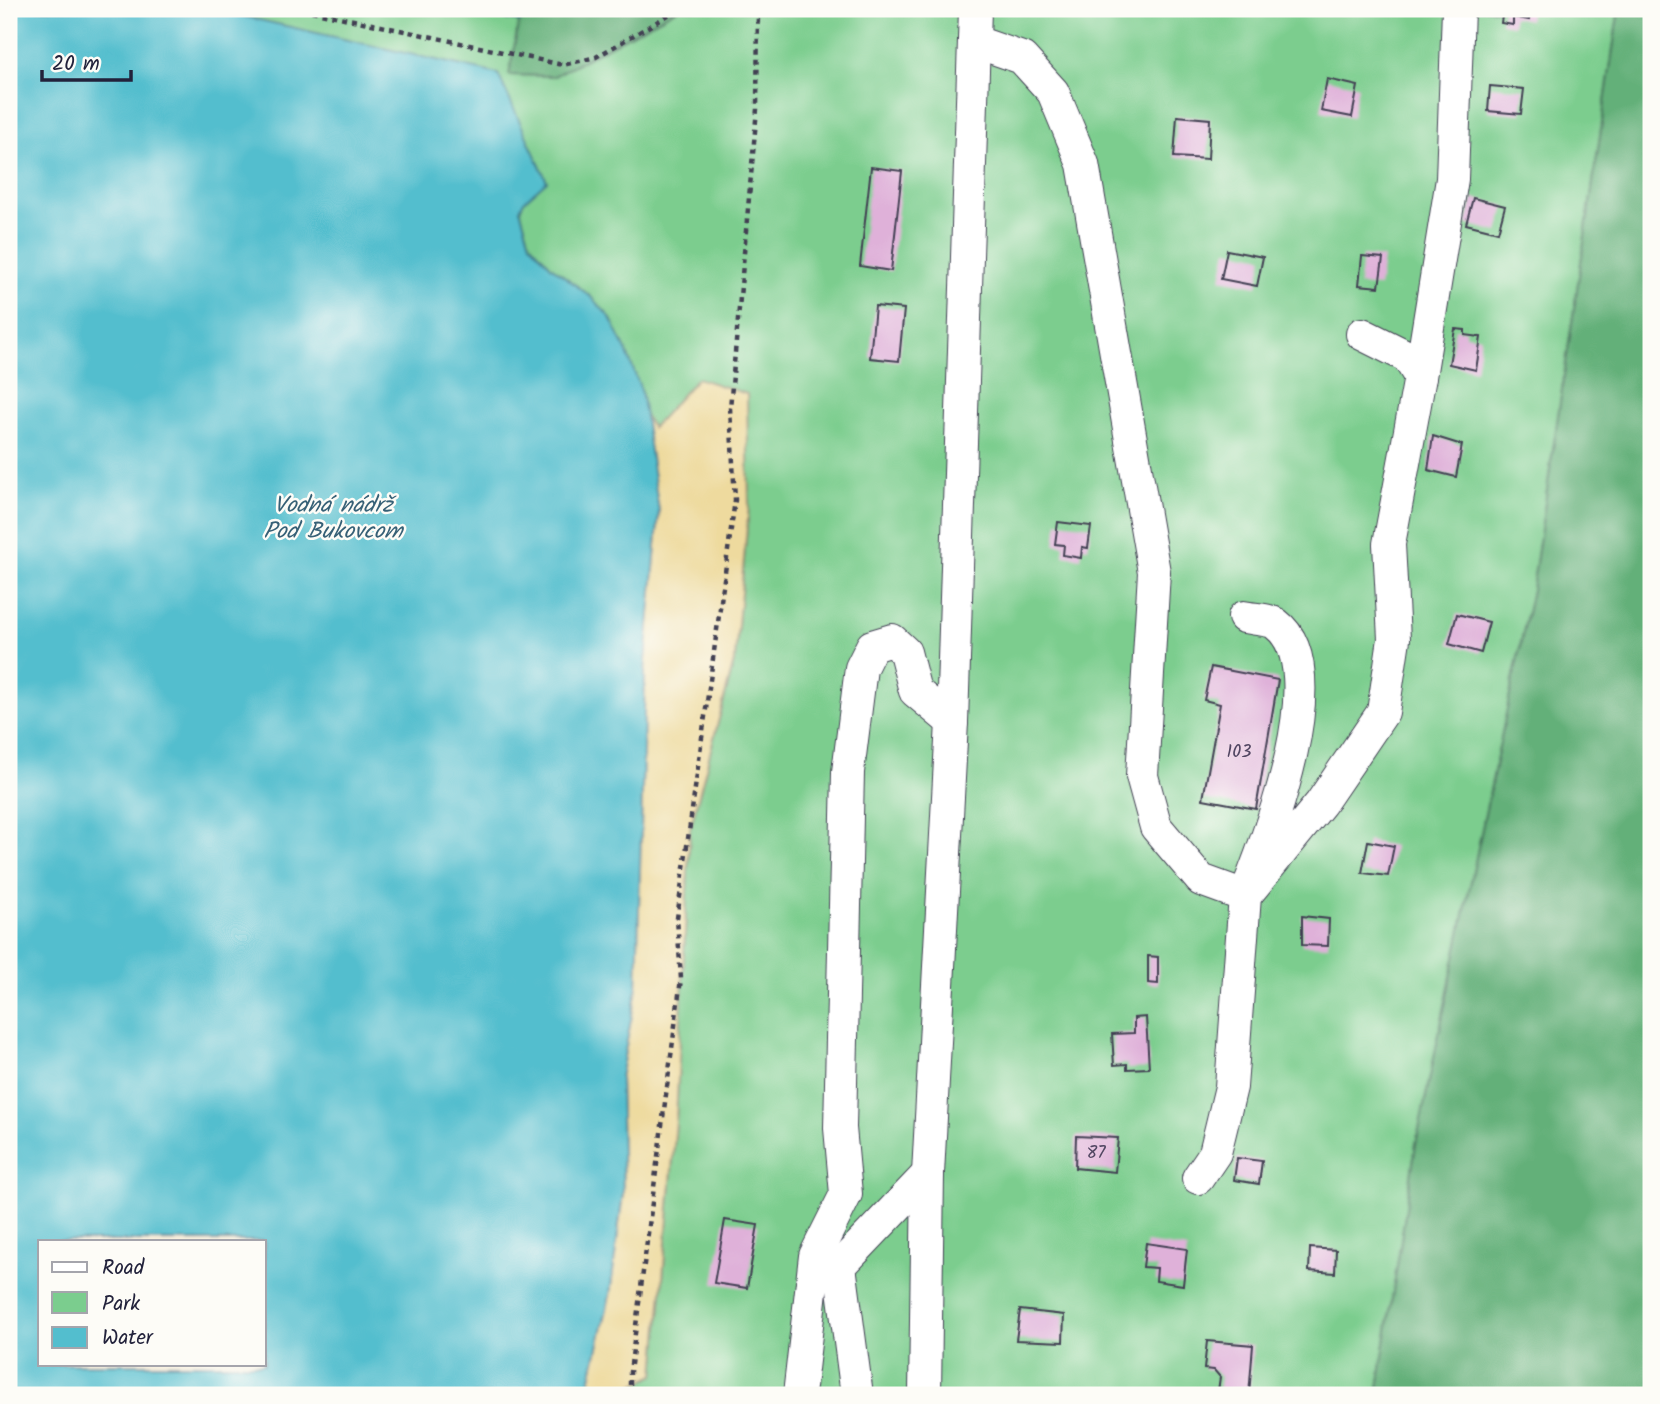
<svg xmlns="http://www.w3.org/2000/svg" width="1660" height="1404" font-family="Kalam,sans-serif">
  <rect width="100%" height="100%" fill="#fdfcf7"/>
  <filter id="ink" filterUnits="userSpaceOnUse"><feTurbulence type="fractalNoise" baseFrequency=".0143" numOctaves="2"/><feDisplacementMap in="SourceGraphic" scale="14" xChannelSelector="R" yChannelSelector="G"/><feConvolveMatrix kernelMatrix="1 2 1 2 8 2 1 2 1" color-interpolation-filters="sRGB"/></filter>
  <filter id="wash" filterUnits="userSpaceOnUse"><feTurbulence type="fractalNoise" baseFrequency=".00686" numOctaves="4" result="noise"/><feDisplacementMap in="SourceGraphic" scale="28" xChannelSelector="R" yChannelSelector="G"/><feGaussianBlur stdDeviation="1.57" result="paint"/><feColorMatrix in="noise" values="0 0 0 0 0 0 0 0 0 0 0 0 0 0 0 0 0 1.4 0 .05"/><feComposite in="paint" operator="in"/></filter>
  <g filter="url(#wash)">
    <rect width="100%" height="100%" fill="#f5ecd8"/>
    <path fill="#7bcd8e" stroke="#4e7864" stroke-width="2" d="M211,9H455L520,22L510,75L554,76L677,9H1619L1532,590L1416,1144L1377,1395H613L655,1375L676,1121L690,829L735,658L749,505L652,429L644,414L641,390L590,296L551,266L530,243L520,209L524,201L498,74Z"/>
    <g fill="#64b079" stroke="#43695a" stroke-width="2">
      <path d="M521,9H677L554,76L509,75Z"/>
      <path d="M1619,9H1651V1395H1377L1416,1144L1532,590Z"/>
    </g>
    <path fill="#eeda9e" stroke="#887e6c" stroke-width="2" d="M697,378L747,394L749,505L735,658L690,829L676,1121L655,1375L613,1395H587L610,1295L623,1193L620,1078L637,988L645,671L659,511L644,414L652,428Z"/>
    <g fill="#53bece" stroke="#3a7084" stroke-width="2" fill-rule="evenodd">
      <path d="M9,9H211L498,74L547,181L524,201L520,209L530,243L551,266L590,296L610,317L626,350L641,390L659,511L645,671L637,988L620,1078L623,1193L610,1295L587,1395H9ZM40,1241H264V1364H40Z"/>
      <path d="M455,9H521L520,22Z"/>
    </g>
    <g id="blocks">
      <g fill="#dfb1d9">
        <path d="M1503,9H1531L1529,20L1513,17V25L1501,23Z"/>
        <path d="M1327,79L1358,86L1352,117L1321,111Z"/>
        <path d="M1490,86L1524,89L1521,114L1488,111Z"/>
        <path d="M1177,116L1210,119L1208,159L1174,157Z"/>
        <path d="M871,167L902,171L891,271L860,266Z"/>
        <path d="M1473,198L1505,206L1498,232L1466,224Z"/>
        <path d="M1227,250L1263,257L1257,286L1221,279Z"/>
        <path d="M1362,256L1383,258L1379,287L1359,285Z"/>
        <path d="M875,306L904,309L899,361L870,358Z"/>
        <path d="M1455,329L1465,330V335L1481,337L1476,370L1449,364Z"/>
        <path d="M1433,436L1462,445L1456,477L1428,470Z"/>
        <path d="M1058,522L1091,526L1088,548L1082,547L1081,558L1063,555L1064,545L1055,544Z"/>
        <path d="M1457,614L1489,622L1481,653L1449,644Z"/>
        <path d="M1211,667L1278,680L1256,809L1203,799L1220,704L1204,700Z"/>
        <path d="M1368,841L1394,846L1388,876L1362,873Z"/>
        <path d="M1302,916L1329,919L1328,946L1302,945Z"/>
        <path d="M1148,956L1158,957V984L1148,983Z"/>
        <path d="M1146,1017L1149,1068L1127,1069V1064L1114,1065L1112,1034L1134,1033V1018Z"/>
        <path d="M1076,1136L1118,1138L1115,1172L1075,1168Z"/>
        <path d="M1237,1158L1262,1161L1259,1184L1234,1180Z"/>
        <path d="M725,1220L758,1225L747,1288L714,1283Z"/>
        <path d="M1146,1243L1187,1249L1183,1285L1156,1281L1157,1268L1143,1267Z"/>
        <path d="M1310,1248L1336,1250L1335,1273L1309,1271Z"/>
        <path d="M1020,1310L1064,1315L1063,1342L1016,1340Z"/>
        <path d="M1207,1341L1253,1345L1249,1395H1228V1392L1218,1391L1220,1377L1214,1370L1204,1369Z"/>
      </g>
    </g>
  </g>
  <g filter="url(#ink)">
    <use href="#blocks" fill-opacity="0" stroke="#424053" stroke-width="2"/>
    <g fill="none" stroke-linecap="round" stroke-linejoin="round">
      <defs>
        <g id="minor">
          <path d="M976,42L1022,58L1053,92L1083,164L1154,572L1142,776L1156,827L1201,880L1245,896C1267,841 1335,668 1276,624C1269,619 1253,619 1244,617"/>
          <path d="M1420,377L1452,179L1458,9"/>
          <path d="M1198,1178L1215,1153L1231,1087L1245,896L1321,803L1383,712L1394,639L1389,544L1420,377L1408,357L1362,334"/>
          <path d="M799,1395L815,1256L846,1194L840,1128L848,772L861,668L872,646L892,640L905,652L915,691L952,722"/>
          <path d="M857,1395L840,1266L928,1174"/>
          <path d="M925,1395L928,1174L952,722L975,9"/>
        </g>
      </defs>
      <use href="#minor" stroke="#424053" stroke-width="34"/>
      <g stroke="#424053" stroke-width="4.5" stroke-dasharray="5 5" stroke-linecap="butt">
        <path d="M302,9L563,65L596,57L679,9"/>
        <path d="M630,1395V1372L681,979L677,918L735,500L730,408L757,109L758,9"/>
      </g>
      <use href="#minor" stroke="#fff" stroke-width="32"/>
    </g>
  </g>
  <g text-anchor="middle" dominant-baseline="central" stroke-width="5" stroke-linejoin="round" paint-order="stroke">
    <g font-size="18" fill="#514662">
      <text x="1239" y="752">103</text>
      <text x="1096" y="1153">87</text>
    </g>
    <g font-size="23" font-style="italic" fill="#366076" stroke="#fdfcf7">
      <text x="333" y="506">Vodná nádrž<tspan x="333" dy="26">Pod Bukovcom</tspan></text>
    </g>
  </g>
  <rect width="1660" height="1404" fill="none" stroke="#fdfcf7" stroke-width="35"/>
  <rect x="38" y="1240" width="228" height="126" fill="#fdfcf7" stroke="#a5a5ac" stroke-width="2"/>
  <rect x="52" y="1262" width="35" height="10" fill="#ffffff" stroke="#a5a5ac" stroke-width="2"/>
  <text x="102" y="1274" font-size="21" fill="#22223b">Road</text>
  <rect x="52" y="1292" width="35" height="21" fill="#7bcd8e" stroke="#a5a5ac" stroke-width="2"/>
  <text x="102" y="1310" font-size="21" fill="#22223b">Park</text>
  <rect x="52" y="1327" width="35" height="21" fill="#53bece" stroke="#a5a5ac" stroke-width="2"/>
  <text x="102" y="1344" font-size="21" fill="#22223b">Water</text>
  <path d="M42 70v10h89v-10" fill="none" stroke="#22223b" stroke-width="3.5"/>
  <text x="52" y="70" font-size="21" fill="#22223b" stroke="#fdfcf7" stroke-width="5" paint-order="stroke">20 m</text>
</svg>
